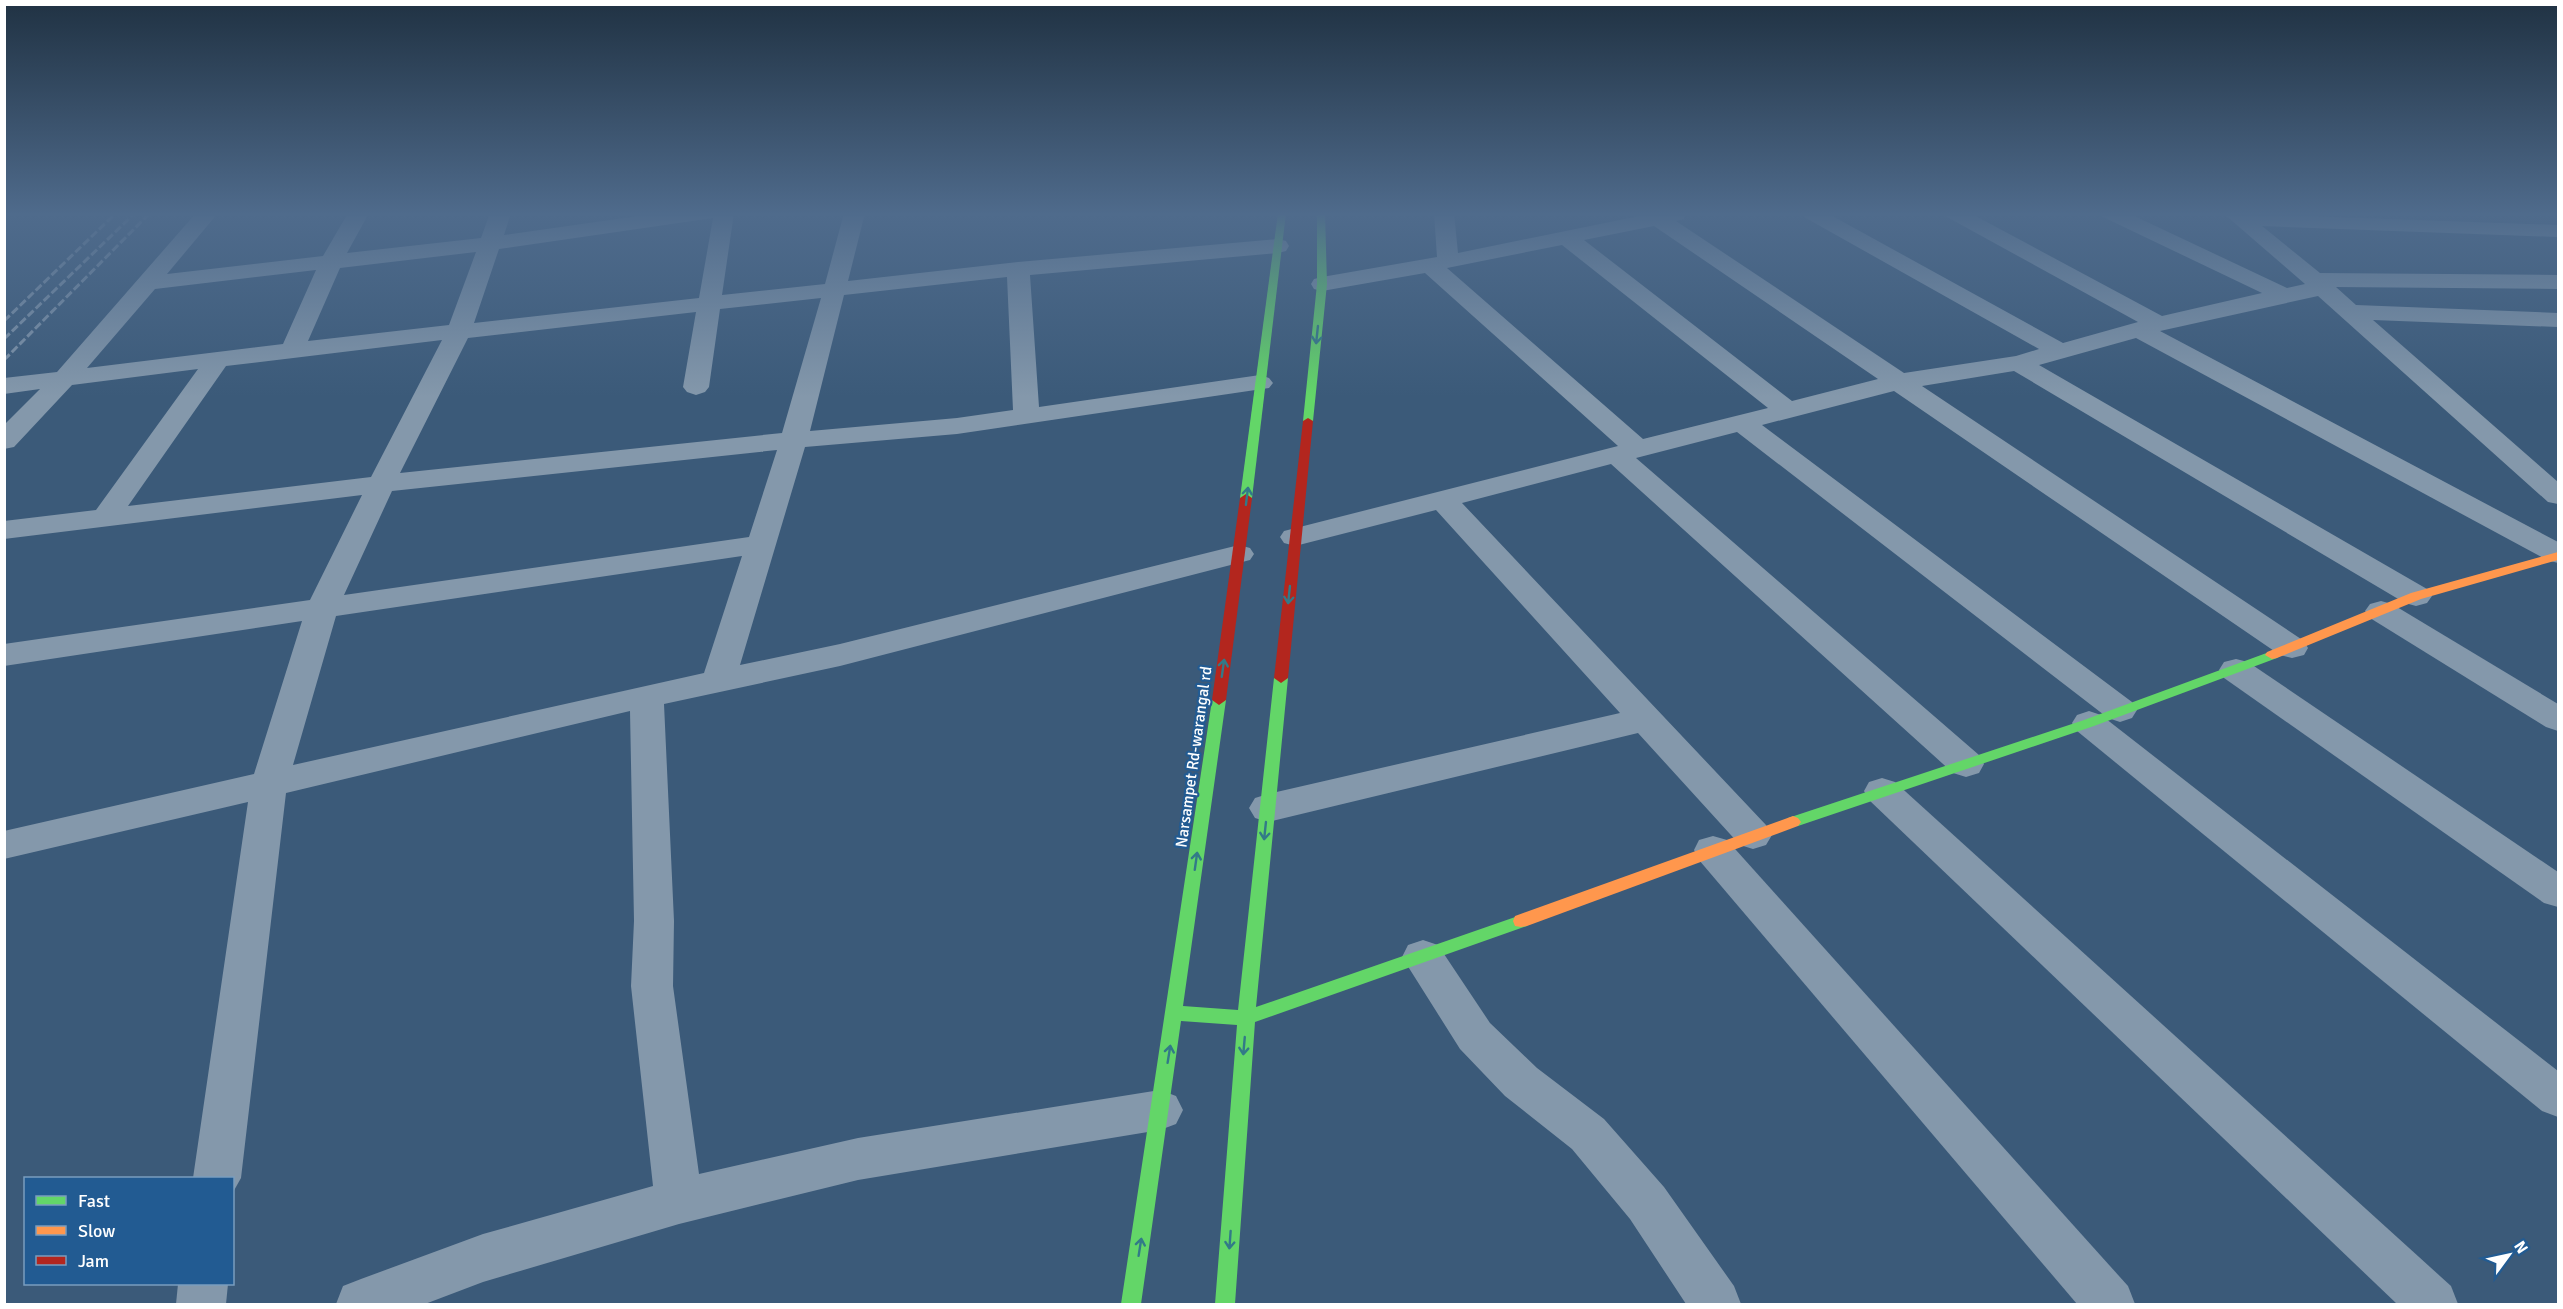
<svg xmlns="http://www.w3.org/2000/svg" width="2563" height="1309" font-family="Signika,sans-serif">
  <rect width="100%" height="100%" fill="#3b5a79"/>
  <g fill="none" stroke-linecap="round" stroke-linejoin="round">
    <g fill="#8498ab" fill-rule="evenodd">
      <path d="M196,213H218L167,274L323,256L348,213H369L347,253L481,238L490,213H511L504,235L659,213H734L722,295L825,284L844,213H865L848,281L1018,262L1278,239L1286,241L1289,246L1286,251L1278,253L1030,275L1039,407L1260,375L1269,378L1273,383L1269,388L957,434L805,447L740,665L840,644L1239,545L1250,548L1254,554L1250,560L840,666L664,704L674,921L673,986L699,1174L858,1138L1160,1090L1176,1096L1183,1110L1176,1124L1160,1130L858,1180L679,1224L483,1282L425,1304H336L343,1286L361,1279L483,1234L653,1186L631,986L634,921L630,711L286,793L241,1178L232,1194V1178H193L248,802L4,859V831L254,774L302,621L4,666V644L310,600L362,495L4,539V521L96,510L198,369L72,385L14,447L4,449V425L40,389L4,394V378L57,372ZM713,218L699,298L474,323L499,249ZM476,252L449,325L308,341L340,268ZM316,270L283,344L87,368L155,289ZM1007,277L1013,410L957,418L810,431L844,295ZM821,298L782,433L400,473L468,338L696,312L683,387L687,392L696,395L705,392L709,387L720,309ZM442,340L371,477L128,506L226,366ZM777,450L749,537L344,595L392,491ZM742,556L704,673L293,765L336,616Z"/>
      <path d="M1434,213H1454L1458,253L1654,213H1686L1684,219L1676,221L1904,373L2016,356L2039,349L1804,217L1801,213H1827L2063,343L2138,322L1947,217L1944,213H1970L2162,316L2262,293L2103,217L2100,213H2128L2287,288L2305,284L2223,213L2558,225V237L2262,226L2320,273L2558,275V289L2336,287L2356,305L2558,313V327L2373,320L2558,482V504L2548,502L2318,296L2160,331L2558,542V563L2547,560L2136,338L2039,365L2427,589L2432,596L2427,603L2416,606L2405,603L2014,371L1922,386L2304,641L2308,648L2304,655L2292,658L2280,655L1894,391L1762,425L2132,702L2137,710L2132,718L2120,722L2108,718L1737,432L1636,458L1979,755L1984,764L1979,773L1966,777L1953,773L1611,464L1462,503L1766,825L1772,835L1766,845L1753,849L1740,845L1638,733L1268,822L1255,818L1249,808L1255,798L1268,794L1620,713L1436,510L1295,546L1284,543L1280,537L1284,531L1618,446L1425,273L1322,291L1314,289L1311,284L1314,279L1322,277L1437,257ZM1654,226L1878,379L1792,401L1584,240ZM1562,245L1768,408L1643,439L1447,268Z"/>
      <path d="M2381,601L2392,604L2558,704V731L2546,727L2370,618L2365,611L2370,604Z"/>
      <path d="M2236,659L2248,662L2558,872V907L2544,903L2224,678L2219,670L2224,662Z"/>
      <path d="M2089,711L2101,715L2558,1071V1117L2542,1111L2077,731L2072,723L2077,715Z"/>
      <path d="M1882,778L1895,782L2451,1286L2458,1304H2397L1869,800L1864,791L1869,782Z"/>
      <path d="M1713,836L1727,840L2128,1286L2135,1304H2077L1699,860L1694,850L1699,840Z"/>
      <path d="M1423,940L1438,945L1490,1023L1537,1068L1604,1119L1664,1187L1734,1286L1741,1304H1686L1630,1219L1572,1149L1505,1096L1460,1049L1402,957L1408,945Z"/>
      <path d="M178,1284H228L226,1304H176Z"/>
    </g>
    <g fill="#63d668" fill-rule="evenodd">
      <path d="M1278,213H1286L1252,498L1246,502L1240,498Z"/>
      <path d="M1317,213H1325L1327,284L1313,421L1308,424L1303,421L1317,284Z"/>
      <path d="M2272,651L2279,655L2277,658L2094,726L1798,826H1788L1785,822L1788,818L2084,720Z"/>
      <path d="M1281,673L1288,678L1256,1007L1521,915L1527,916L1529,921L1527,926L1255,1022L1235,1304H1215L1237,1025L1181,1021L1141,1304H1121L1212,700L1219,695L1226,700L1183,1006L1238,1010L1274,678Z"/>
    </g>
    <g fill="#ff974d" fill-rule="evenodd">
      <path d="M2558,552V560L2421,599L2277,658L2272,659L2265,655L2267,652L2411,593Z"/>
      <path d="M1793,816L1798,818L1801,822L1798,826L1527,926L1521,927L1515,926L1513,921L1515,916Z"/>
    </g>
    <g fill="#b3261e" fill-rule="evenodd">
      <path d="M1308,418L1313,421L1288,678L1281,683L1274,678L1303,421Z"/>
      <path d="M1246,494L1252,498L1226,700L1219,705L1212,700L1240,498Z"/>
    </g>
    <g stroke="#8296ab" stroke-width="3" stroke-dasharray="8 3" stroke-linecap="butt">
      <path d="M4,321L116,213"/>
      <path d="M4,339L135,213"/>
      <path d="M4,360L150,213"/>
    </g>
  </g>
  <defs><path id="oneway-shaft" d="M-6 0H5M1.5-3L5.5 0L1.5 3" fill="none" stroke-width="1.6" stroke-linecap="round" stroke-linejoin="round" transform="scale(1.5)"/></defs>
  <g stroke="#327a88">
    <use href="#oneway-shaft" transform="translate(1317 335) rotate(96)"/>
    <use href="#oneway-shaft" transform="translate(1247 496) rotate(-83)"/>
    <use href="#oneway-shaft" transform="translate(1289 595) rotate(96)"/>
    <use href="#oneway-shaft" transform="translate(1223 668) rotate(-82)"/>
    <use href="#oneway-shaft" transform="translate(1265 831) rotate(96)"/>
    <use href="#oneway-shaft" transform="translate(1196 861) rotate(-82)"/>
    <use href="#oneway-shaft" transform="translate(1244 1046) rotate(95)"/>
    <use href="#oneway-shaft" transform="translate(1169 1054) rotate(-81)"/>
    <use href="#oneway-shaft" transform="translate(1230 1240) rotate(94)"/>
    <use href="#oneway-shaft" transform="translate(1140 1247) rotate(-81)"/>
  </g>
  <linearGradient id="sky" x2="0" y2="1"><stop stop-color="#203243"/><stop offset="0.54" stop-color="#4f6b8c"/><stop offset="1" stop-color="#4f6b8c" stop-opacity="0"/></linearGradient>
  <rect width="2563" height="397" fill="url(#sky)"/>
  <g text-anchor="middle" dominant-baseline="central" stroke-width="4.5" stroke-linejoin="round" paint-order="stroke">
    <g font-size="16" fill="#fff" stroke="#225b92">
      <text transform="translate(1194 757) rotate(-82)">Narsampet Rd-warangal rd</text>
    </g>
  </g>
  <rect width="2563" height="1309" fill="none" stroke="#ffffff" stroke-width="12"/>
  <rect x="24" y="1177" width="210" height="108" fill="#225b92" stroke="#7a9dbe" stroke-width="1.5"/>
  <rect x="36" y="1196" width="30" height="9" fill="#63d668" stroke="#7a9dbe" stroke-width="1.5"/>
  <text x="78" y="1207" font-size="18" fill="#ffffff">Fast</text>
  <rect x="36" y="1226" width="30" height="9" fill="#ff974d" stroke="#7a9dbe" stroke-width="1.5"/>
  <text x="78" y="1237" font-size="18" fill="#ffffff">Slow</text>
  <rect x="36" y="1256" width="30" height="9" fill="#b3261e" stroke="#7a9dbe" stroke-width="1.5"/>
  <text x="78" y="1267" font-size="18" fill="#ffffff">Jam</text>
  <g transform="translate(2509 1255) rotate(57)" stroke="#225b92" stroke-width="4.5" paint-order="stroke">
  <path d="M0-4.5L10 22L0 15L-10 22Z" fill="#ffffff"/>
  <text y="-9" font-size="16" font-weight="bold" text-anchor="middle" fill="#ffffff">N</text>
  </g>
</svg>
